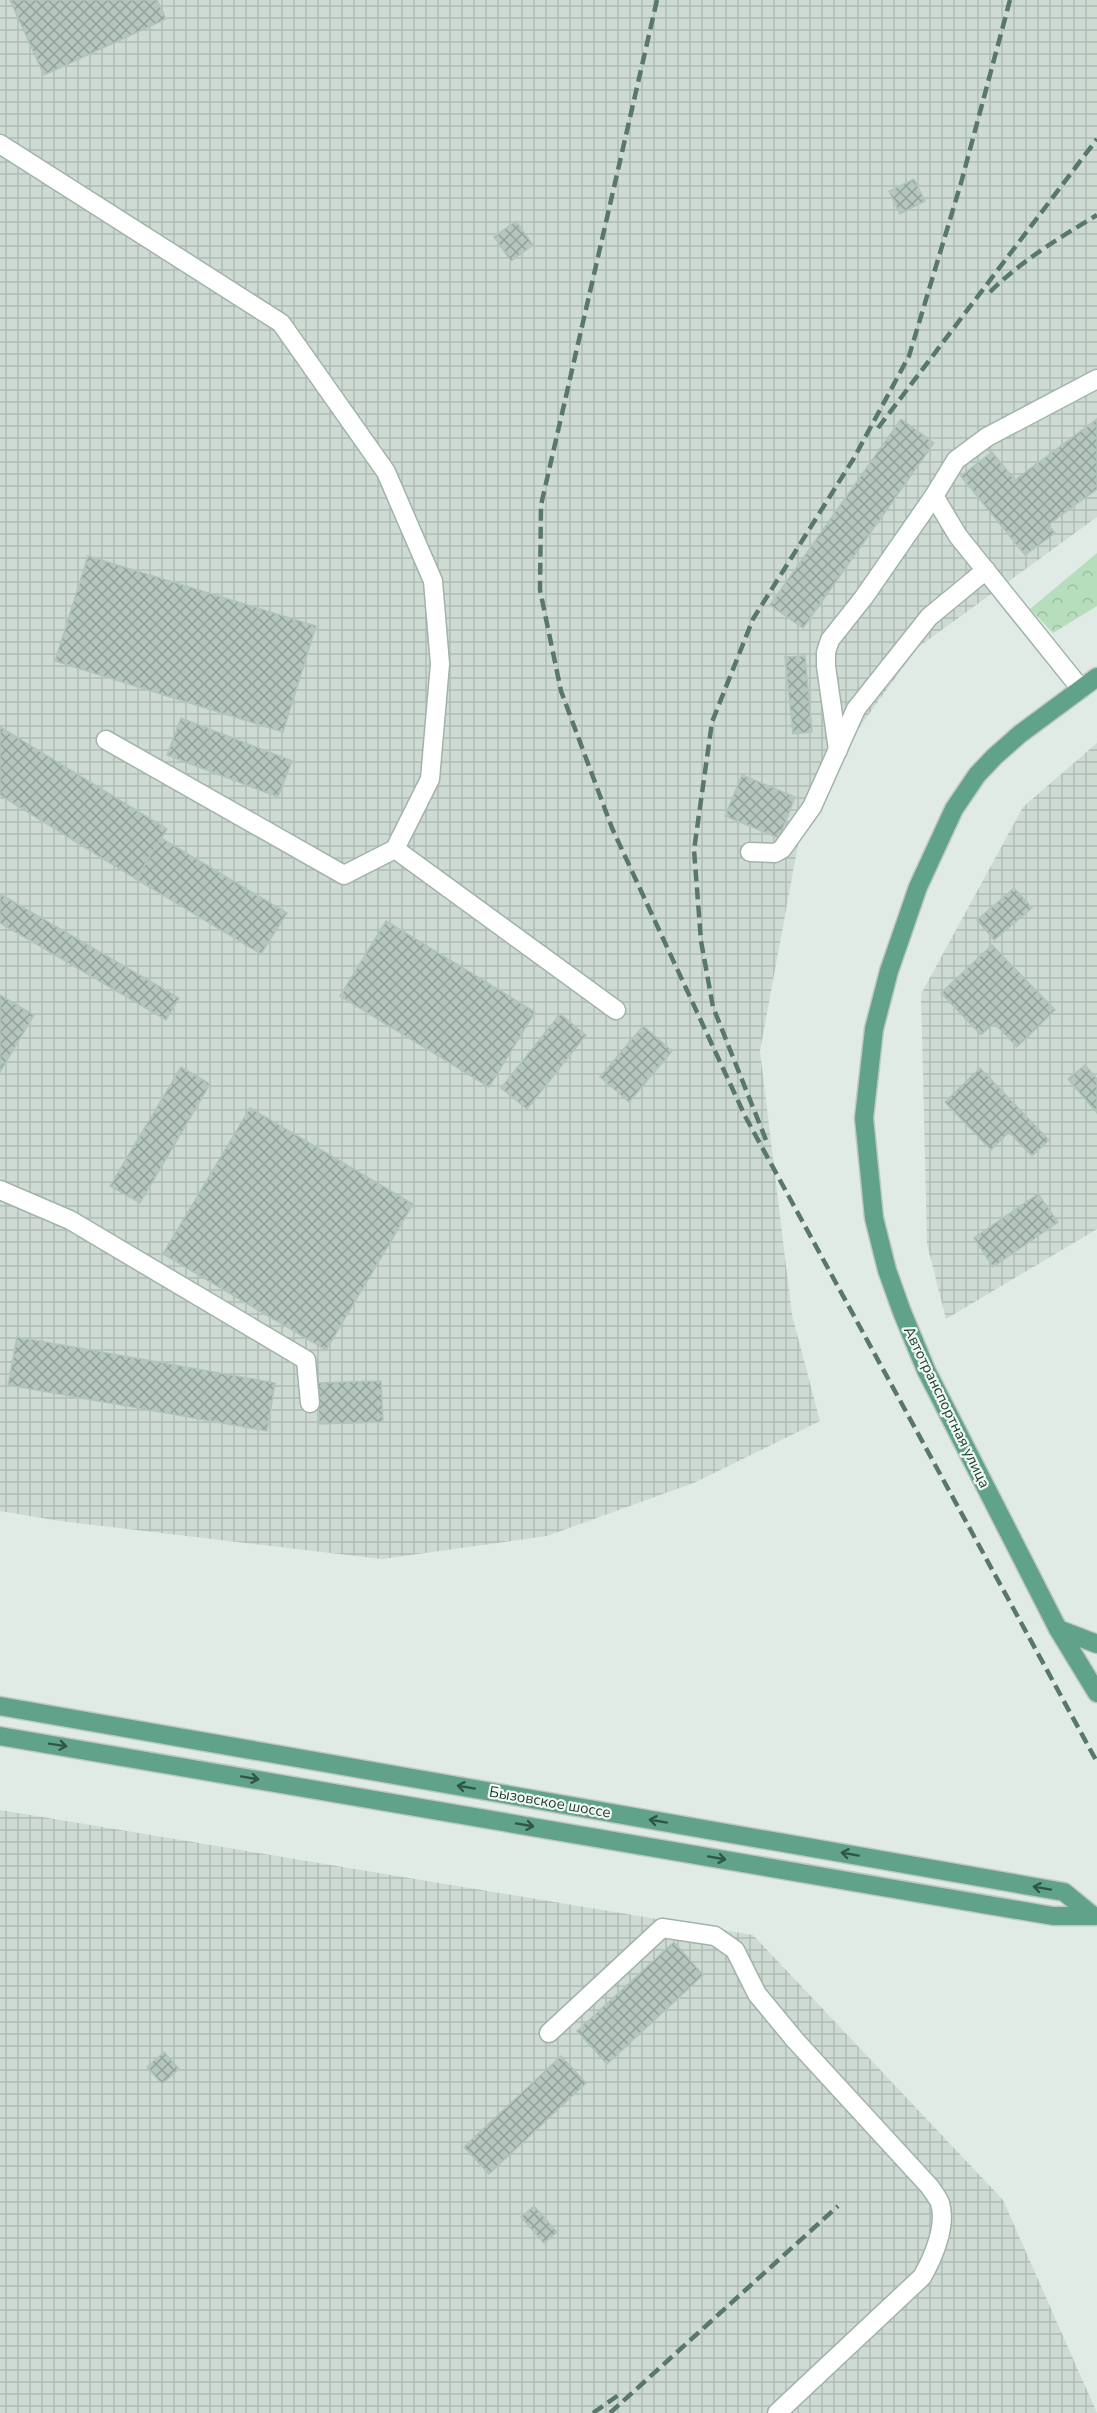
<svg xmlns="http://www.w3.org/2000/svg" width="1097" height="2413" font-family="'Nunito Sans',sans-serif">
  <defs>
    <pattern id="industrial-grid" width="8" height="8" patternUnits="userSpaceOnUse" patternTransform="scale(1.5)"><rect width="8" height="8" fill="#cddbd3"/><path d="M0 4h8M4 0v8" fill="none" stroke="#b0bdb6"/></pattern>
    <pattern id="forest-crowns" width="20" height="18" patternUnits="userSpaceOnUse" patternTransform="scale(1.5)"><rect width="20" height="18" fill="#b6debc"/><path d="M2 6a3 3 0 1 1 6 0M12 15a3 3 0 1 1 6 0" fill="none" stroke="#9cbfa2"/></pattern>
    <pattern id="building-cross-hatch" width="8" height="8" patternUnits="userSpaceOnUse" patternTransform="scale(1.5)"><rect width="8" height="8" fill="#b4c6bd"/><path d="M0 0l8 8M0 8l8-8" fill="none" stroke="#92a29a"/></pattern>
  </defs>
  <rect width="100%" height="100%" fill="#dfebe4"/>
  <g fill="url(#industrial-grid)">
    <path d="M0,0H1097V517L917,648L806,801L760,1051L792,1315L820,1421L696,1482L547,1536L382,1559L60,1521L0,1511Z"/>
    <path d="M1097,743V1229L946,1319L927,1244L921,994L1023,807Z"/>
    <path d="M0,1810L753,1935L1003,2200L1097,2413H0Z"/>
  </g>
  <path fill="url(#forest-crowns)" d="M1097,553V606L1053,633L1030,609Z"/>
  <g fill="url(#building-cross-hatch)" stroke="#b1c5ba" stroke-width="1.5">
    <path d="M10,0H157L166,19L44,75Z"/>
    <path d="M914,179L925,201L900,214L889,191Z"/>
    <path d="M516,221L533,245L511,261L494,237Z"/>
    <path d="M901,419L934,443L803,628L770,605Z"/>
    <path d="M1097,419V489L1048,525L1055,533L1025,555L961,476L992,452L1015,480Z"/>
    <path d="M88,556L316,626L283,732L55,661Z"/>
    <path d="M805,656L812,732L793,734L785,657Z"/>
    <path d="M181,718L292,761L278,797L167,755Z"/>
    <path d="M0,727L167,829L136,879L0,795Z"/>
    <path d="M742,775L795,797L779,838L725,816Z"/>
    <path d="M161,838L287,913L261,954L136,879Z"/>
    <path d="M1014,888L1032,908L994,940L977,920Z"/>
    <path d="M0,894L179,998L166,1020L0,923Z"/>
    <path d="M386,921L535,1012L489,1087L340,996Z"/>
    <path d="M992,945L1055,1010L1017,1047L994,1023L981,1035L941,993Z"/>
    <path d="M0,995L34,1015L0,1072Z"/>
    <path d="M560,1014L586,1035L527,1109L501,1088Z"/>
    <path d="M643,1026L672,1051L629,1102L600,1077Z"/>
    <path d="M1085,1065L1097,1079V1113L1068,1079Z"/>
    <path d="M181,1067L210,1084L140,1203L110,1186Z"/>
    <path d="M980,1068L1049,1140L1032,1156L1009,1132L991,1150L945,1102Z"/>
    <path d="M250,1108L413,1204L326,1350L163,1254Z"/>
    <path d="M1038,1194L1058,1222L993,1267L974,1238Z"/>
    <path d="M17,1337L275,1383L267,1431L8,1385Z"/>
    <path d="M381,1381L383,1422L319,1424L318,1383Z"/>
    <path d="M674,1942L703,1975L607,2064L577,2031Z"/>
    <path d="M164,2052L179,2069L162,2084L147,2067Z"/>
    <path d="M561,2056L586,2083L489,2174L464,2147Z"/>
    <path d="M534,2206L557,2232L544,2243L521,2217Z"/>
  </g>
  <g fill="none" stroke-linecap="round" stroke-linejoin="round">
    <defs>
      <g id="minor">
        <path d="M0,144L281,323L386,472L433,581L440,664L430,779L395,849L344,875L106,740"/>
        <path d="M934,496L958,536L1081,689"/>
        <path d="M838,750L826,666V652L830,640L864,597L934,496L956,460L987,437L1097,379"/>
        <path d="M395,849L616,1010"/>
        <path d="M750,852L775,853L782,849L812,807L856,709L929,617L986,570"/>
        <path d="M0,1190L70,1220L306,1360L310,1403"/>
        <path d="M549,2033L662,1928L715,1936L735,1950L757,1994L795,2040L930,2187C933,2192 938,2198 940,2203C947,2226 933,2258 922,2277L777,2413"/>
      </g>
      <g id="major">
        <path d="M1097,677L1020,734L994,757L977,775L954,809L918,887L889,971L874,1029L864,1118L874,1218L887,1270L902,1312L926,1370L1058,1629L1097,1693"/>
        <path d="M1058,1629L1097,1644"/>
        <path d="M0,1706L1064,1892L1092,1915"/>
        <path d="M0,1736L1053,1916H1095"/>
      </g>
    </defs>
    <use href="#minor" stroke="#a2b3ab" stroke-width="21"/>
    <use href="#major" stroke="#c0c8c5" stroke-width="21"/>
    <use href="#minor" stroke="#fff" stroke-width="18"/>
    <use href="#major" stroke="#61a38a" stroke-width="18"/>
    <g stroke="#59786c" stroke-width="4.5" stroke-dasharray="12 6" stroke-linecap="butt">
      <path d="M657,0L541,505L540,590L561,691L612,828L745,1116L1097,1762"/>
      <path d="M990,292C1021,261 1059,238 1097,215"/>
      <path d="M878,428L1097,139"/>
      <path d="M766,1140L713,1007L701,941L694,850L712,722L753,619L854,458L909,356L961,183L1010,0"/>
      <path d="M593,2413L620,2394"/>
      <path d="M610,2413L838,2206"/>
    </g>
  </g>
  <defs><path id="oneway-shaft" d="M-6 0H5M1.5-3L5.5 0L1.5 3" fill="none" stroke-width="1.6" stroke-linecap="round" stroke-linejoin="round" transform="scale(1.5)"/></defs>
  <g stroke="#305647">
    <use href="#oneway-shaft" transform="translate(58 1745) rotate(9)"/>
    <use href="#oneway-shaft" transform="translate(250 1778) rotate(10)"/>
    <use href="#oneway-shaft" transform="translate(466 1787) rotate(-170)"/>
    <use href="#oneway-shaft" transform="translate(658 1821) rotate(-170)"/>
    <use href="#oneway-shaft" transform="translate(525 1825) rotate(10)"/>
    <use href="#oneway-shaft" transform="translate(850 1854) rotate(-170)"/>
    <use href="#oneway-shaft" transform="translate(717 1858) rotate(10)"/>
    <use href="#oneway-shaft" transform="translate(1042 1888) rotate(-170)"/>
  </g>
  <g text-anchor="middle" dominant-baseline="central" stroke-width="4.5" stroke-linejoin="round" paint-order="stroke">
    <g font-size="15" fill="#1f3c31" stroke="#eff8f2">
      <text transform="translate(947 1407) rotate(64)">Автотранспортная улица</text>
      <text transform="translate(550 1802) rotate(10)">Бызовское шоссе</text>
    </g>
  </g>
</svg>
